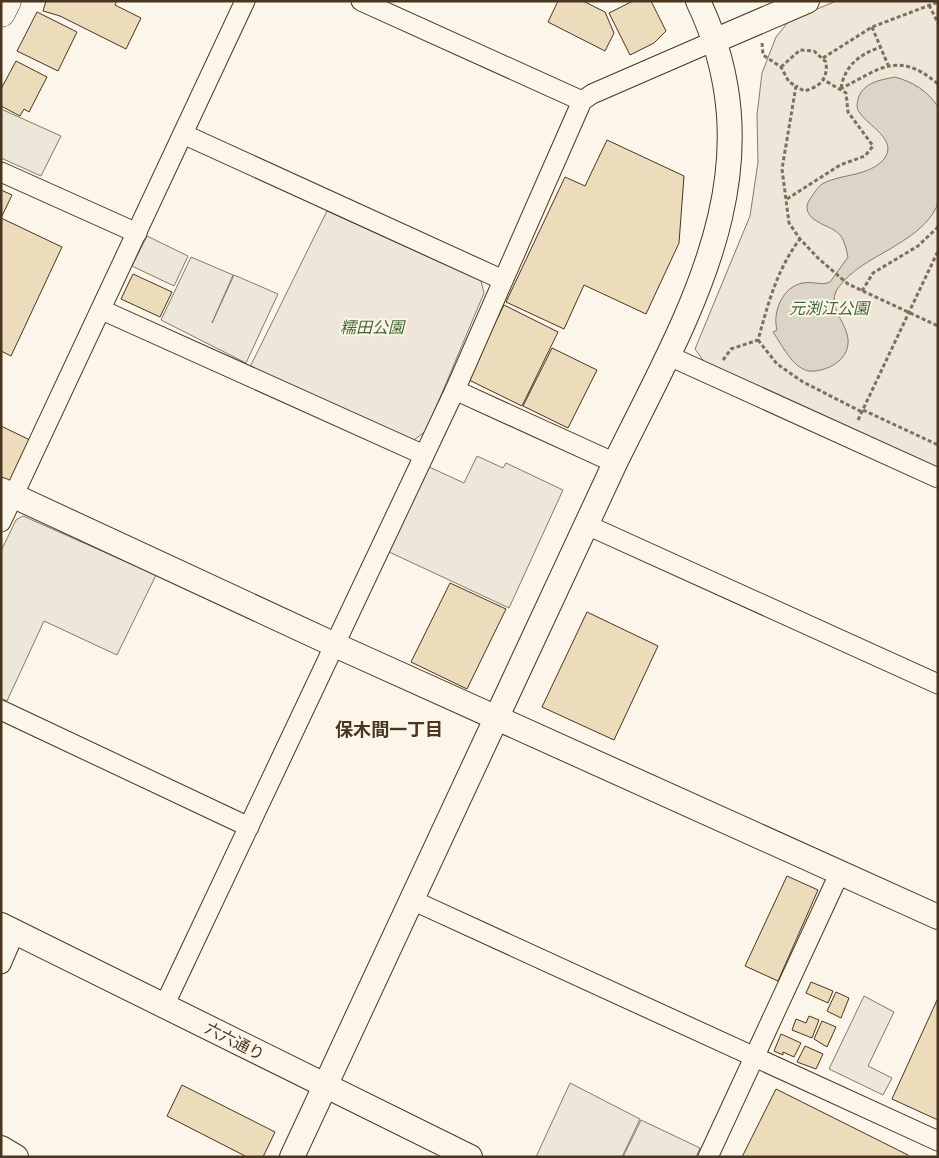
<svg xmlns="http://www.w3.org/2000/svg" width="939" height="1158" font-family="Lora,'Noto Sans JP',serif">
  <rect width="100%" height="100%" fill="#fbf6e9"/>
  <g fill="#ede6d9" stroke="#887966">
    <path d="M836,1H938V471L714,376L695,349L750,216L758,162L757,115L762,73L776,37L789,21Z"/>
    <path d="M327,211L481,281L484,293L426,431L411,442L250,367Z"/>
  </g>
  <g fill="#ede7d9" stroke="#887966">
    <path d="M1,109L61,136L41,176L1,158Z"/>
    <path d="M147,236L188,256L174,286L132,266Z"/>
    <path d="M191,257L233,275L212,323L234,275L278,294L246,363L161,320Z"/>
    <path d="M477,456L503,468L506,463L563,490L509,608L387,551L427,466L464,483Z"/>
    <path d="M23,516L156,575L117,655L44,621L7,701L1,698V551L16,520Z"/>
    <path d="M864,996L894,1012L868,1066L892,1078L883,1095L829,1069Z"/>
    <path d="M570,1083L640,1119L622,1157H536Z"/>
    <path d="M641,1120L700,1148L696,1157H623Z"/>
  </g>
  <path fill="#dcd4c6" stroke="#887966" d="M895,77C913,82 928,91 938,107C938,124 939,194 937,206C928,226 908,238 890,249C871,260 851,270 838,288C827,304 843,319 847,334C853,355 834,369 815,371C795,374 783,346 773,332L777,330C772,312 783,286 803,283C812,281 822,286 830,282L848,257C846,249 845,241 840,235C832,225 807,223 807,207C807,203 810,199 812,196C815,192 819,185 824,183C842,174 870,176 884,159C899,140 867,125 860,113C856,109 857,104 858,99C863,82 881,80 895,77Z"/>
  <g fill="#ecdcbc" stroke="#4a3520">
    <path d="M46,1H117L115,5L141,18L126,49L60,16L43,11Z"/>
    <path d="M558,1H583L605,12L614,33L605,51L548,22Z"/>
    <path d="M633,1H651L666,31L654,43L630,55L609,13Z"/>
    <path d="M37,12L77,32L58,71L17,51Z"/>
    <path d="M16,61L47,77L29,112L24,109L20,116L1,106V89Z"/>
    <path d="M607,140L684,176L679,243L646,314L584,285L564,329L506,302L565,177L585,186Z"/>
    <path d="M1,190L12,195L1,218Z"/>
    <path d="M1,218L62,247L11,356L1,351Z"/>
    <path d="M133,274L172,292L160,317L121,299Z"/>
    <path d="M504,305L558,332L522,406L467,379Z"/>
    <path d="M552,348L597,370L568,428L523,406Z"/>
    <path d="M1,426L30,440L9,484L1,480Z"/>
    <path d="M450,583L506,609L467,689L411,662Z"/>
    <path d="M587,612L658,646L614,740L542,707Z"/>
    <path d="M787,876L818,890L778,981L745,966Z"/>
    <path d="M811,982L833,991L828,1003L806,993Z"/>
    <path d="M836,992L849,998L841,1018L827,1011Z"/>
    <path d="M938,998V1120L892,1099Z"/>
    <path d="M809,1016L819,1020L812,1038L792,1030L796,1019L806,1023Z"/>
    <path d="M822,1021L836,1027L827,1047L814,1039Z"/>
    <path d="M781,1034L801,1043L794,1057L783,1052V1055L774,1051Z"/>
    <path d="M805,1046L823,1054L816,1069L797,1062Z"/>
    <path d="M182,1085L275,1132L263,1157H247L167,1116Z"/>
    <path d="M776,1089L908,1155V1157H742Z"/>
  </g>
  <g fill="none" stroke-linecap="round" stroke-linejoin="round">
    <defs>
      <g id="minor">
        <path d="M361,1L582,101"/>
        <path d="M183,134L503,280"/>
        <path d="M1,172L137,233"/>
        <path d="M102,310L424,455"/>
        <path d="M667,355L938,478"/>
        <path d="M455,390L615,463"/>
        <path d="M1,522L245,1"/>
        <path d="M587,525L938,684"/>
        <path d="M1,710L249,827"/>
        <path d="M412,900L938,1141"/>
        <path d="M1,964L15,932"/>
        <path d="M164,1006L455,390L582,101L592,94L714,41"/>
        <path d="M708,1157L840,872"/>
      </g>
      <g id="tertiary">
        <path d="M714,41L807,1"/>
        <path d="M1,490L335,645L938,917"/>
        <path d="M1,925L470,1157"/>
        <path d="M1,1148L16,1157"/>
        <path d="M292,1157L615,463C688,314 779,170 698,1"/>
      </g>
      <path id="trunk" d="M1,13L7,1"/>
    </defs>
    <use href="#minor" stroke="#4a3520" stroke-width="21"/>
    <use href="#tertiary" stroke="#4a3520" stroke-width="26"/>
    <use href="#trunk" stroke="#4a3520" stroke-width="29"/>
    <g stroke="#7f6f5c" stroke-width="3" stroke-dasharray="4 2.5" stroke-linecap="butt">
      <path d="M929,5L938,23"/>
      <path d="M872,27L888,65"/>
      <path d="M762,43L763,55L781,67L789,82L796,86L782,169L789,223L800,239L819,259L848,284L938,326"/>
      <path d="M823,58L872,27L938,2"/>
      <path d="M781,67L800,50L814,51L826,62C828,79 820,87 804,91L796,86"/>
      <path d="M841,88C845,65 860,54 881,47"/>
      <path d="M840,89C879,70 897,49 938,84"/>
      <path d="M787,199L840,165L865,156L873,146L848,112L846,93L824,80"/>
      <path d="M862,291L873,273L918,246L938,227"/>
      <path d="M758,340L777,364L803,382L862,412"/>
      <path d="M723,360L731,349L758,340C768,304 777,269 800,239"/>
      <path d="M863,410L938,445"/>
      <path d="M858,420L938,251"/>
    </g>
    <use href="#minor" stroke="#fbf6e9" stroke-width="19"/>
    <use href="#tertiary" stroke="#fbf6e9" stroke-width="24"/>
    <use href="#trunk" stroke="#fbf6e9" stroke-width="28"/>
  </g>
  <g text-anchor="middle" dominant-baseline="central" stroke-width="4" stroke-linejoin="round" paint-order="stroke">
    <g font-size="16" font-style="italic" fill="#436837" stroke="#fbf6e9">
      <text x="829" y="308">元渕江公園</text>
      <text x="372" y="327">糯田公園</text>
    </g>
    <g font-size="16" fill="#4a3520" stroke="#fbf6e9">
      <text transform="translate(235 1041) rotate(27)">六六通り</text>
    </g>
    <g font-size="18" font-weight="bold" fill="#4a3520" stroke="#fbf6e9">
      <text x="389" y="729">保木間一丁目</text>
    </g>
  </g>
  <rect width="939" height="1158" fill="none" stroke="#4a3520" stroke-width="5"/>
</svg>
